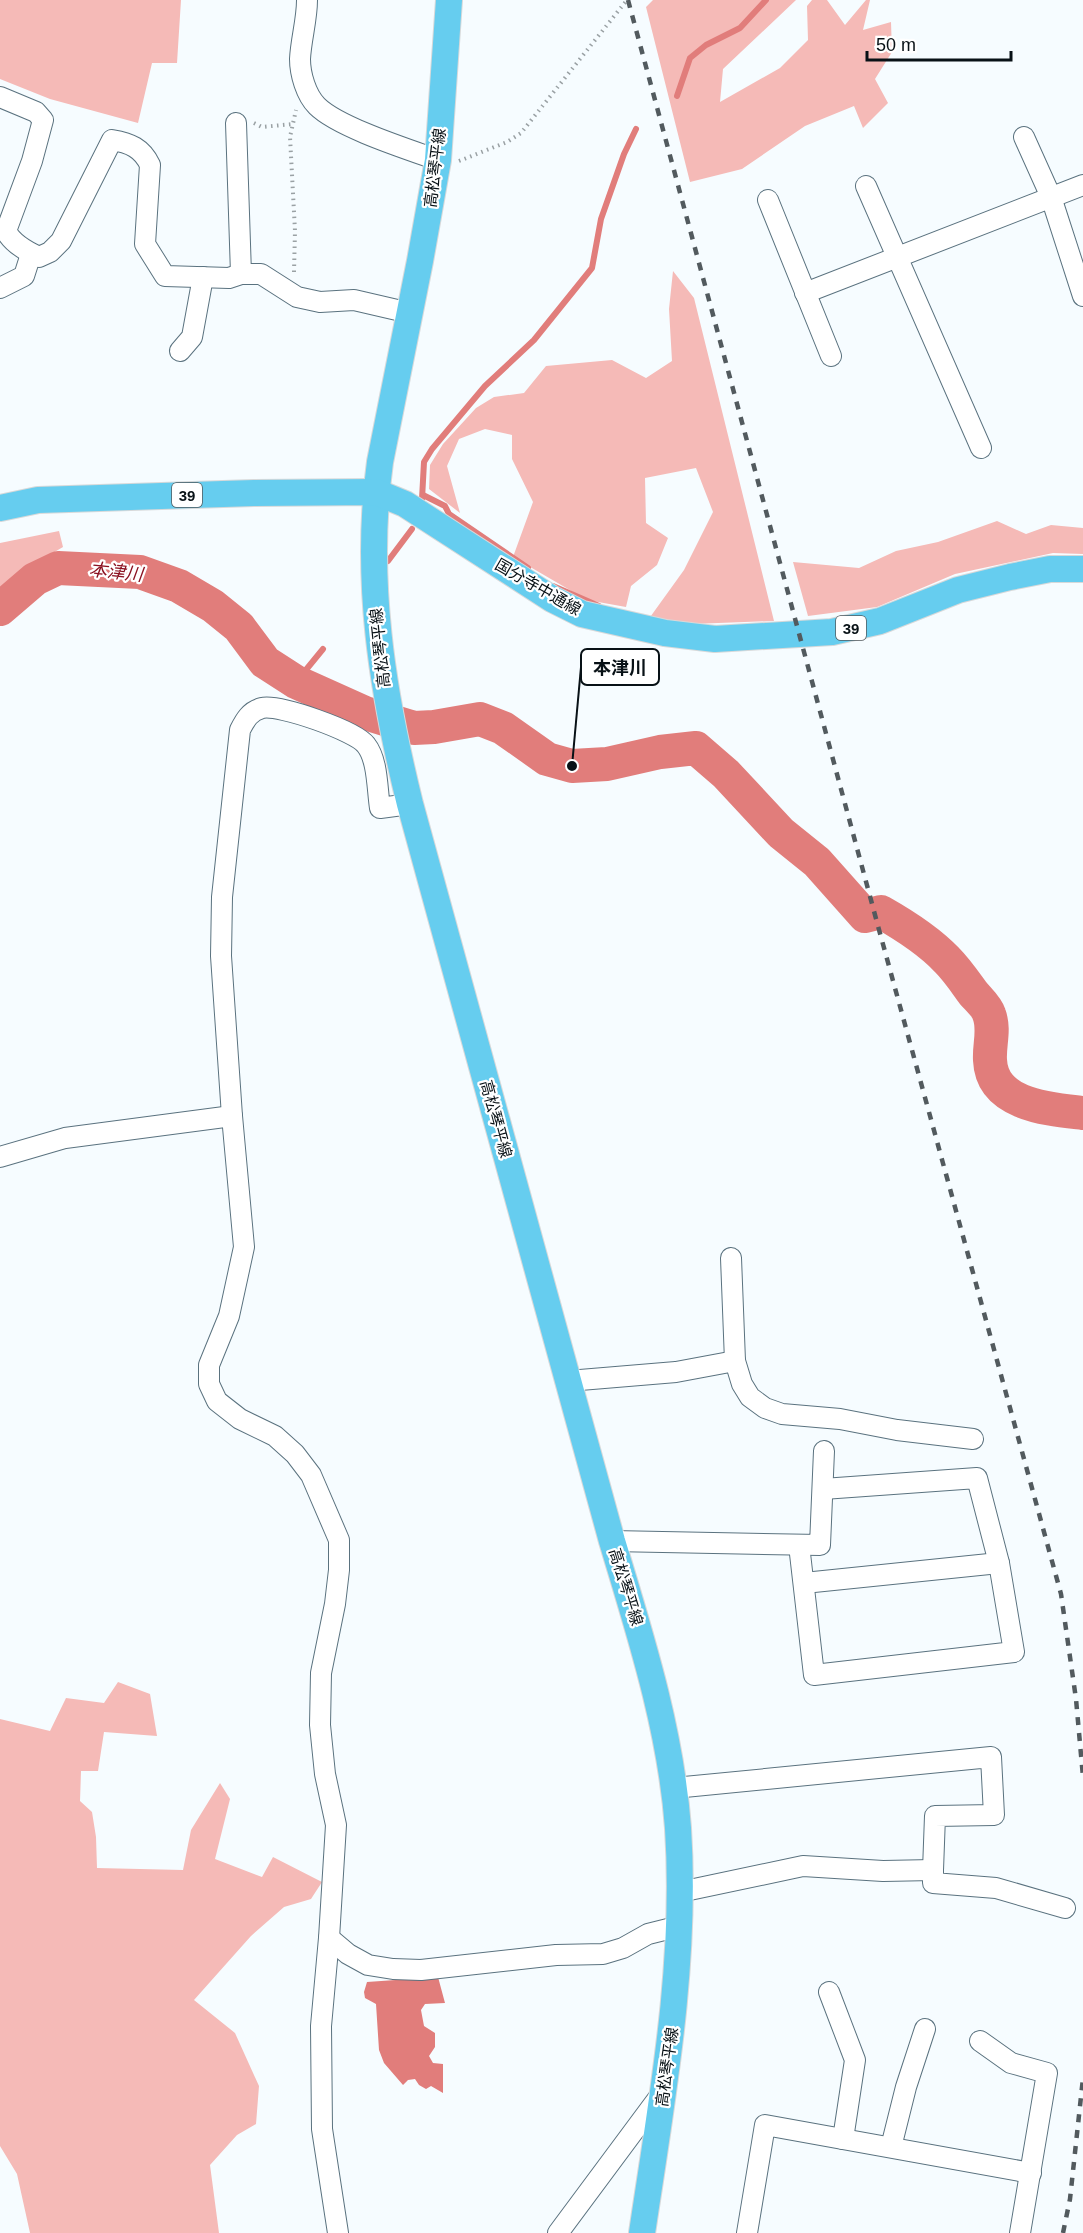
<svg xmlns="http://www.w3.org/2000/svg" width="1083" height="2233" font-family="Arial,'Noto Sans JP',sans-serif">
  <rect width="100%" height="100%" fill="#f6fcff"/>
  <g fill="#f5bab7">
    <path d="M0,0H181L177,63H152L138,123L50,99L0,79Z"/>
    <path d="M653,0H796L723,69L720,102L780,68L808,40L807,6L812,0H827L845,25L866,0H870L863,30L891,22L892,52L875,79L888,103L863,128L854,106L805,126L742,169L690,182L646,7Z"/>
    <path d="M673,271L694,298L774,621L692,624L648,620L684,570L713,512L696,468L645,478L646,523L668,538L657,565L631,586L626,607L587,600L513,557L533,502L512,459V435L485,429L459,439L447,466L460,513L429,489L430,465L443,444L476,408L494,397L524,393L546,366L612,360L646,378L672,361L669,309Z"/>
    <path d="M997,521L1026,534L1051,525L1083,528V554L1053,553L955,574L877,607L808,616L793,562L859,568L896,551L938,542Z"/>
    <path d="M59,531L63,547L22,571L0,591V543Z"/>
    <path d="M118,1682L150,1694L157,1736L104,1732L98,1771H81L80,1801L92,1812L96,1837L97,1868L183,1870L191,1830L220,1783L230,1799L215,1859L262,1877L273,1857L322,1882L311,1899L284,1907L251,1936L194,2000L235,2033L259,2086L256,2124L237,2135L210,2165L219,2233H30L17,2174L0,2146V1719L50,1731L66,1698L104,1703Z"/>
  </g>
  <path fill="#e17d7b" d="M438,1977L445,2003L425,2004L421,2010L424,2026L435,2033V2047L429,2056L433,2063L443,2064V2093L431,2086L426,2089L419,2085L415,2079L408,2080L403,2085L384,2063L379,2050L376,2004L365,1998L364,1992L367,1982Z"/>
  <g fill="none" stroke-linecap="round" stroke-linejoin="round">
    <g stroke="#e17d7b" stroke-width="6">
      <path d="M677,96L690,58L706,45L740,28L766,0"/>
      <path d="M423,495L445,506L449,514L528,568"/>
      <path d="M422,499L424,462L432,449L485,386L534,340L592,268L601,219L624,154L636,129"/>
      <path d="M388,561L412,529"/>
      <path d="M553,586L599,606"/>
      <path d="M296,682L323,649"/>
    </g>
    <path stroke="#e17d7b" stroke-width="34" d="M0,609L35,579L58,568L140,572L179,586L213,606L239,627L265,662L296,682L365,713L414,728L434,727L480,719L503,728L547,759L572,766L607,764L660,752L696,748L726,774L781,833L817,862L865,916L881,912C904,925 929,941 947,960C957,970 965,982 973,993C978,999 987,1007 989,1014C995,1030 989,1044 990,1060C992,1105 1048,1109 1083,1113"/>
    <defs>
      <g id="minor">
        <path d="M307,0C307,20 301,39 300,59C300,74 306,95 317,106C338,127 407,149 438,160"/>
        <path d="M0,97L36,112L43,120L32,161L6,231C12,243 28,252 39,257L50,252L61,241L112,140C130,143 142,148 150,165L145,244L165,276L229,278L241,274H261L297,297L320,302L354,300L410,313"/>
        <path d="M236,123L241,274"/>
        <path d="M1024,137L1051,197L1083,296"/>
        <path d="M866,186L981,448"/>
        <path d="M768,200L831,356"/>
        <path d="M0,288L24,276L31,254"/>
        <path d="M805,293L1083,185"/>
        <path d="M180,351L192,337L203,277"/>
        <path d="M0,1157L65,1138L232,1116"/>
        <path d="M731,1258L735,1361L742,1384L750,1397L765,1408L782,1414L840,1419L897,1430L973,1439"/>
        <path d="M568,1381L676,1372L735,1361"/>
        <path d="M612,1541L820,1545L824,1451"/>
        <path d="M799,1545L814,1675L1014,1652L999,1563L977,1478L823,1489"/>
        <path d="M804,1583L999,1563"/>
        <path d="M674,1788L991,1757L994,1815L935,1816L933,1870"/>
        <path d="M680,1892L803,1866L883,1871L933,1870V1883L996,1888L1065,1908"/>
        <path d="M329,1938L348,1954L368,1965L393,1969L421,1970L556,1955L603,1954L623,1948L648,1934L680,1926"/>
        <path d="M829,1992L855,2060L843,2139"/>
        <path d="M980,2041L1011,2063L1047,2073L1020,2233"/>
        <path d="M891,2147L906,2087L925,2029"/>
        <path d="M338,2233L322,2129L321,2026L329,1938L336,1825L325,1774L320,1725L321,1673L335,1604L339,1570V1540L311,1475L295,1454L275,1436L240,1419L217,1401L209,1384V1365L229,1316L244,1247L232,1116L221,956L222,897L240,730C245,720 250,711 262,708C279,704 356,731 366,745C378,760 377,789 380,808L410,804"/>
        <path d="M558,2233L662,2093"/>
        <path d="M747,2233L765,2125L1031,2173"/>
      </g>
      <g id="major">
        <path d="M449,0L438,160L420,261L380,462C364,578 382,691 410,804L612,1541C640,1634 671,1730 678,1828C687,1964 662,2099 642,2233"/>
        <path d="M0,508L38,500L254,493L376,492L405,504L552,599L582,614L665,633L715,639L832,632L880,621L958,590L1010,577L1050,569H1083"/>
      </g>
    </defs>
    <use href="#minor" stroke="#5a727f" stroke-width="22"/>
    <use href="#major" stroke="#d7d9da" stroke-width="28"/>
    <g stroke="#9aa1a4" stroke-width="4" stroke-dasharray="1.5 4.5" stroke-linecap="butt">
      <path d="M254,123L262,127L293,124"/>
      <path d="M459,161L507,142L521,133L627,0"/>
      <path d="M294,272L295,231L290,137L296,110"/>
    </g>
    <use href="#minor" stroke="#fff" stroke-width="20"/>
    <use href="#major" stroke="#66cdef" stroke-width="26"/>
    <g stroke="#525a5e" stroke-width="4.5" stroke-dasharray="8 8" stroke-linecap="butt">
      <path d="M628,0L878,926L1061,1594L1076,1699L1083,1777"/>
      <path d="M1063,2233L1070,2199L1083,2078"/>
    </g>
  </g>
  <g text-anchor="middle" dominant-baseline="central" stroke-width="4.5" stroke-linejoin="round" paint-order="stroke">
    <g fill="#fff" stroke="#52585c" stroke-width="1.5">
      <rect x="172" y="483" width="30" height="24" rx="4.5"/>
      <rect x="836" y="616" width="30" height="24" rx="4.5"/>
    </g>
    <g font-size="15" font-weight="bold" fill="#081116">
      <text x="187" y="495">39</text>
      <text x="851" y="628">39</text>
    </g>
    <g font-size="16" fill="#081116" stroke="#fff">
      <text transform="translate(435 168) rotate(-83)">高松琴平線</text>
      <text transform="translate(538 587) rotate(30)">国分寺中通線</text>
      <text transform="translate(380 648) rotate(-96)">高松琴平線</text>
      <text transform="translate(496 1119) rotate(75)">高松琴平線</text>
      <text transform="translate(626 1587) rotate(73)">高松琴平線</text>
      <text transform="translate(667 2067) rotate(-82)">高松琴平線</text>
    </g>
    <g font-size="18" font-style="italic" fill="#8b1121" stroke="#fff">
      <text transform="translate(116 572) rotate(6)">本津川</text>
    </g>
  </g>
  <path fill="none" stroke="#081116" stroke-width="2" d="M572 766L581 667"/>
  <circle fill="#081116" stroke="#fff" stroke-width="2" cx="572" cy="766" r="6"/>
  <rect fill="#fff" stroke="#081116" stroke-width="2" x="581" y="649" width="78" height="36" rx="6"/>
  <g font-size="18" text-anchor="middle" font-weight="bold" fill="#081116">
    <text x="620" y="674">本津川</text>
  </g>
  <path d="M867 51v9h144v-9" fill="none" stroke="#081116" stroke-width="3"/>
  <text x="876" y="51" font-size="18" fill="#081116" stroke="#ffffff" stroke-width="4.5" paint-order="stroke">50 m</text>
</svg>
